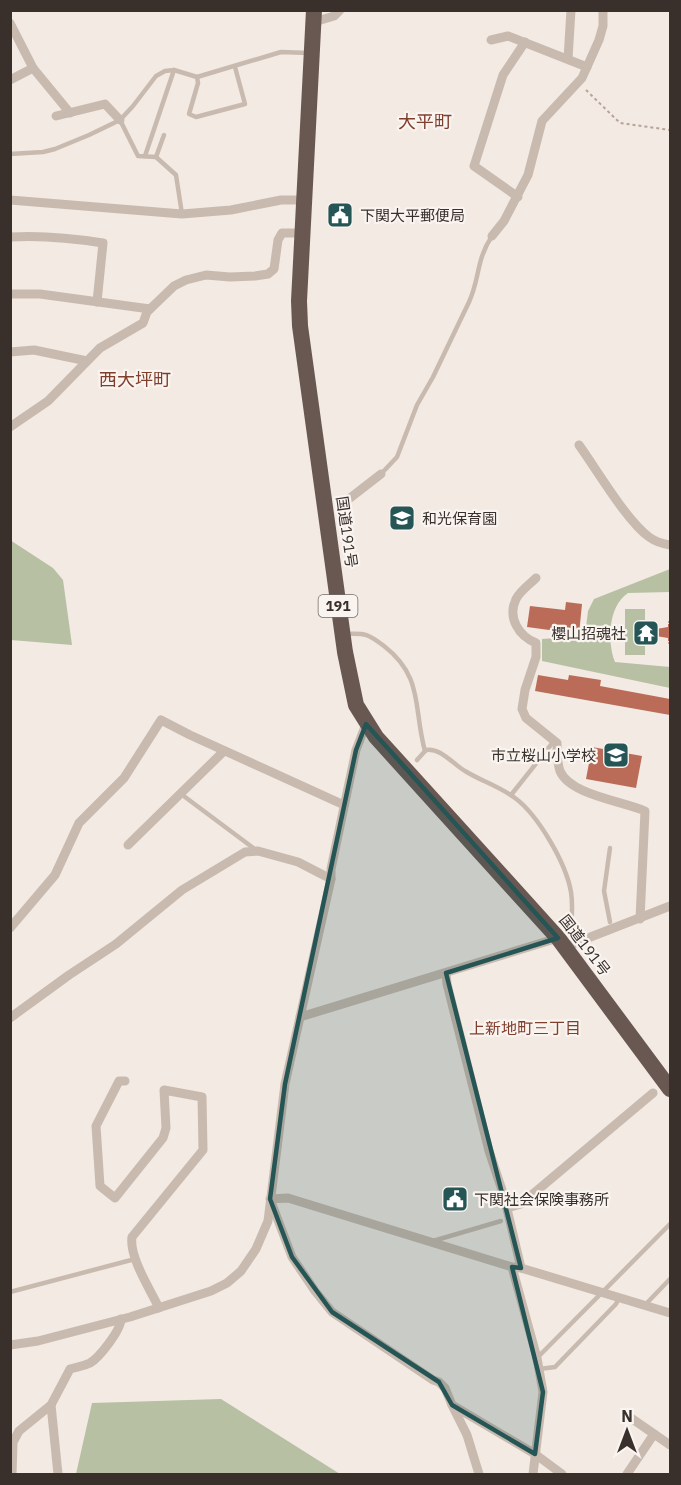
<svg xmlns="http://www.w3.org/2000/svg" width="681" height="1485" font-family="'IBM Plex Sans','Noto Sans JP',sans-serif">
  <rect width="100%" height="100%" fill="#f2eae3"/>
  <g fill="#b7c0a3">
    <path d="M10,540L53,568L63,580L72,645L11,640Z"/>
    <path d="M670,569V592L628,593C608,606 607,642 615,662L670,667V688L542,661V639L585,636L588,611L594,599Z"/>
    <rect x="625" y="609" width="20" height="46"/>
    <path d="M221,1399L340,1474H76L92,1403Z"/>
  </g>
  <g fill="#ba6c58">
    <path d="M566,602L582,604L579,634L527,627L530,606L565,610Z"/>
    <path d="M668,624H670V641H668V638L656,636V629L668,627Z"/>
    <path d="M538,675L568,680L569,675L601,680L600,686L670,699V715L535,691Z"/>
    <path d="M592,747L642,756L636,788L586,779Z"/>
  </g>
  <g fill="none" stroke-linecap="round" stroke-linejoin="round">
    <g stroke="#b5a499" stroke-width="2" stroke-dasharray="3 3" stroke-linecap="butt">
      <path d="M586,90L620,123L670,130"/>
      <path d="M668,622H670"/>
      <path d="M646,632H656"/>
      <path d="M668,643H670"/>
    </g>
    <g stroke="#c9baaf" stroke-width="4.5">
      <path d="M197,77L198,83L189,114L196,117L245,104L235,67"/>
      <path d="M120,120L138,156L156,157L176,175L182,214"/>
      <path d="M10,154L43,152L55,149L89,135L120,120L133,106L156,76L165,71L174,70L197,77L281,52L309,53"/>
      <path d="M145,156L174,70"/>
      <path d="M156,157L164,135"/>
      <path d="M381,474L397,457L417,405L433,377L469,302C480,278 476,260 492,236"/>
      <path d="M346,634C366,633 368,634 384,646C424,677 413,708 425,751"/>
      <path d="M417,760L426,750C440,747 454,765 465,771C481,781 499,786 515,798C538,815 566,863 571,892C573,904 572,917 571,929"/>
      <path d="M181,794L256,850"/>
      <path d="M511,795L554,741"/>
      <path d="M610,922L604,891L610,848"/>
      <path d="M433,1241L501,1221"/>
      <path d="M10,1292L135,1259"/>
      <path d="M645,1305L670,1279"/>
      <path d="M537,1358L670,1224"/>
      <path d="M539,1369L555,1367L616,1304L619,1298"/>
    </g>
    <g stroke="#c9baaf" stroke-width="9">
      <path d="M314,22L334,16L340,10"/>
      <path d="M10,23L33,68L10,80"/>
      <path d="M491,40L508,36L587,67"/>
      <path d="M568,59L571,10"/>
      <path d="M33,68L70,113"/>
      <path d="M56,116L105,104L120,120"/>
      <path d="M518,197L474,166L503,75L525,42"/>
      <path d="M10,200L182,214L231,210L281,200H304"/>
      <path d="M492,236L504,221L528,175L542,121L582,78L599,40L603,26V10"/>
      <path d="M10,237C42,235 72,238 103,243L97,302"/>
      <path d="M10,294H40L150,309"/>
      <path d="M10,352L34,350L87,361"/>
      <path d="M10,427L48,401L100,348L143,323L147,312L174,286L186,280L206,275L230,277L255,276L268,274L274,269L278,240L282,233H303"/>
      <path d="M579,445C597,470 626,520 649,537C656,542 663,544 670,545"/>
      <path d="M341,505L381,474"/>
      <path d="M536,578C530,584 520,591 516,599C507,618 519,636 536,643V657L525,690L522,709L526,718L557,743C557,752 557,763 560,771C570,795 623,801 645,811L640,919"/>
      <path d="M128,845L224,751"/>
      <path d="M10,928L55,875L79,823L124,778L161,720L190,735L344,805"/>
      <path d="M565,947L670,906"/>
      <path d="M446,973L447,984L489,1151L504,1196L521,1268"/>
      <path d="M300,1017L558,938"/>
      <path d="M10,1018L69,975L116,944L182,890L245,852L258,851L298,862L331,879"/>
      <path d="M125,1081H119L96,1126L100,1186L115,1198L163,1138L166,1128L164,1090L202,1097L203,1150L132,1237C129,1257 150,1289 159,1308"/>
      <path d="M507,1208L521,1204L653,1093"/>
      <path d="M512,1267L537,1358L543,1392L533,1474"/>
      <path d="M10,1345L38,1341L130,1317L211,1291L227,1283L241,1271L256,1249L268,1221L285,1084L331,879V869L356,750L366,724"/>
      <path d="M51,1405L58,1474"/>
      <path d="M452,1405L467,1435L479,1474"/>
      <path d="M631,1418L670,1445"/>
      <path d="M12,1474L13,1442L19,1431L51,1405L70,1369C76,1367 84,1366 90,1363C99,1358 121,1330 121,1319"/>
      <path d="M562,1474L535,1454L452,1405L445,1388L439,1382L433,1380L332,1312L315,1291L292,1257L270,1199L288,1198L512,1267L521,1268L670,1313"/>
      <path d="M627,1474L654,1434"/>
    </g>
    <path stroke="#695852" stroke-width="16" d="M314,10L299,301L300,326L345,652L356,705L376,737L558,938L670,1089"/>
  </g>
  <path fill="#265556" fill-opacity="0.2" stroke="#265556" stroke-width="4.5" stroke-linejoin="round" d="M366,724L558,938L446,973L521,1268L512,1267L543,1392L535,1454L452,1405L439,1382L332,1312L292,1257L270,1199L285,1084L356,750Z"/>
  <defs>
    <symbol id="civic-square" viewBox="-11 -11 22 22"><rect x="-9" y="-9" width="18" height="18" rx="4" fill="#265556" stroke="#f9f4ef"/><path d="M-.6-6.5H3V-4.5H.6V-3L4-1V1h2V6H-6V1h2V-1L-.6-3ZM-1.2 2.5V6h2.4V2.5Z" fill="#fff"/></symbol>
    <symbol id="school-square" viewBox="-11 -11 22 22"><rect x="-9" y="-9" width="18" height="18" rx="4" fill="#265556" stroke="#f9f4ef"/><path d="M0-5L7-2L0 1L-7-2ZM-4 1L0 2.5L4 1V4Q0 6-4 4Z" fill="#fff"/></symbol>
    <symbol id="temple-square" viewBox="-11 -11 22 22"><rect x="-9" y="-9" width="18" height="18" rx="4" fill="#265556" stroke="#f9f4ef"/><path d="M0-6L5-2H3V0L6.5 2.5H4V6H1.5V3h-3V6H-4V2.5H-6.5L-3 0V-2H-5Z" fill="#fff"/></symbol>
  </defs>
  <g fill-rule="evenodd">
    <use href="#civic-square" x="325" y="200" width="30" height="30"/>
    <use href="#school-square" x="387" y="503" width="30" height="30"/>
    <use href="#temple-square" x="631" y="618" width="30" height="30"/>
    <use href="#school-square" x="601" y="740" width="30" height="30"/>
    <use href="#civic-square" x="440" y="1184" width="30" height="30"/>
  </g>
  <g text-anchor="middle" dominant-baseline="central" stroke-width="4.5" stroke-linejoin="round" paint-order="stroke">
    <rect fill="#f9f4ef" stroke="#736b66" stroke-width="1.5" x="318.5" y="595" width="39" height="22" rx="4.5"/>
    <g font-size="14" font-weight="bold" fill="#39302c">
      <text x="338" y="606">191</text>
    </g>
    <g font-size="15" fill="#39302c" stroke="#f9f4ef" text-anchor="start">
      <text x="360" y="215">下関大平郵便局</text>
      <text x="422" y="518">和光保育園</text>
      <text x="626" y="633" text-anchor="end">櫻山招魂社</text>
      <text x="596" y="755" text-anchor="end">市立桜山小学校</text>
      <text x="474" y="1199">下関社会保険事務所</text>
    </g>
    <g font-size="15" fill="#39302c" stroke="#f9f4ef">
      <text transform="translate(347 532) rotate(82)">国道191号</text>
      <text transform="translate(585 945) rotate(52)">国道191号</text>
    </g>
    <g font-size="16" fill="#803e2d" stroke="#f9f4ef">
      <text x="525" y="1028">上新地町三丁目</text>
    </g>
    <g font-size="18" fill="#803e2d" stroke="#f9f4ef">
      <text x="425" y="121">大平町</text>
      <text x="135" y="379">西大坪町</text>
    </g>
  </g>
  <rect width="681" height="1485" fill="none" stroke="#39302c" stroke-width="24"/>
  <g transform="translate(627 1431)" stroke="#f9f4ef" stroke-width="4.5" paint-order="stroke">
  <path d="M0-4.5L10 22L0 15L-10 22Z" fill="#39302c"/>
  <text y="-9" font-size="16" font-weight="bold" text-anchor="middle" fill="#39302c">N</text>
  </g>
</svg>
